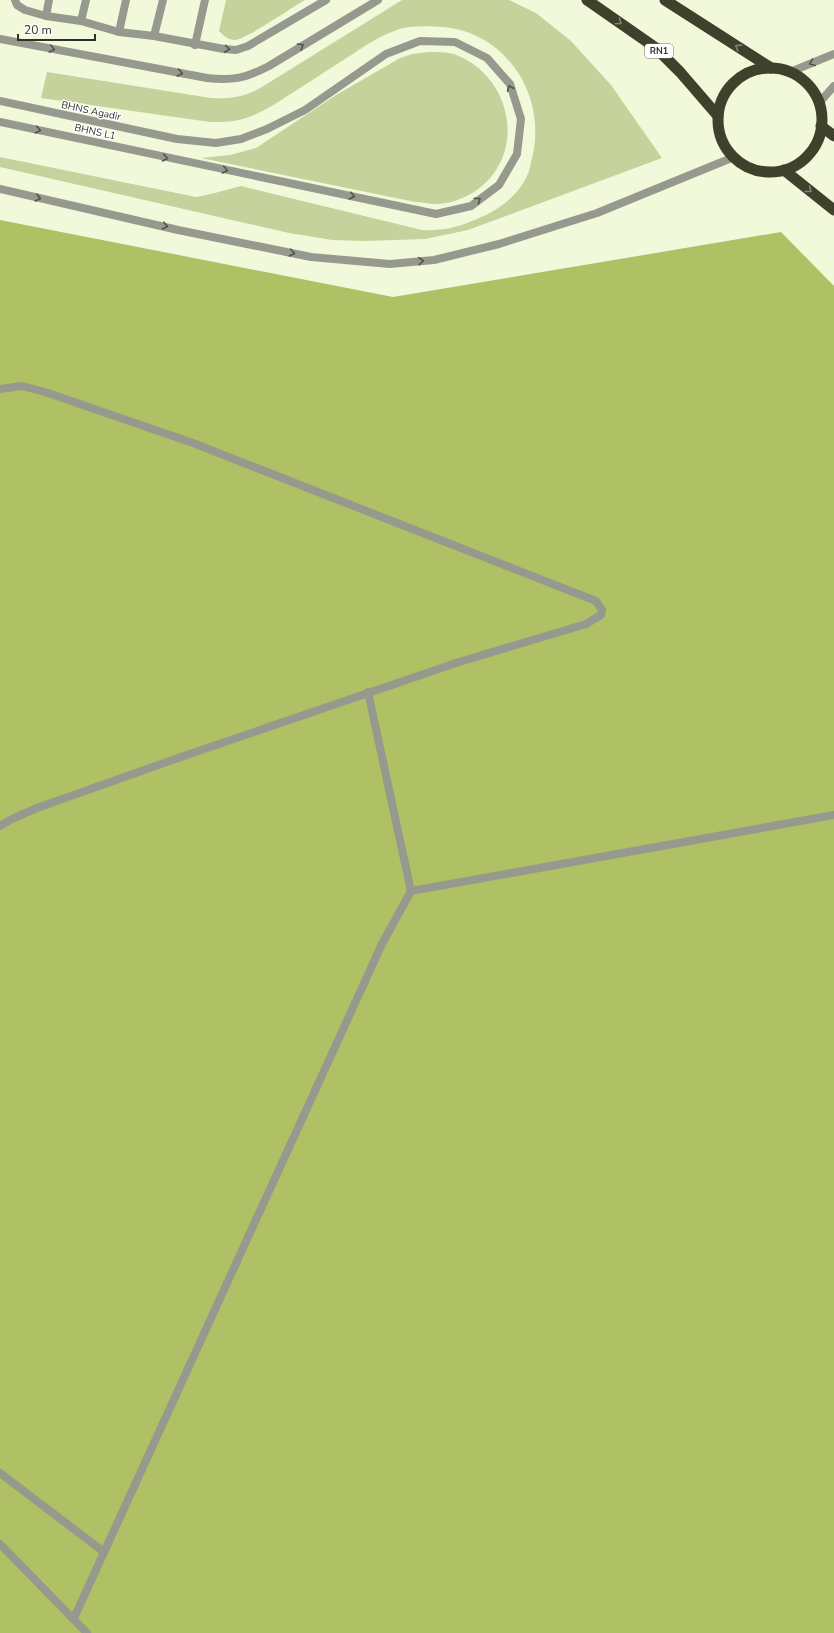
<svg xmlns="http://www.w3.org/2000/svg" width="834" height="1633" font-family="'Nunito Sans',sans-serif">
  <rect width="100%" height="100%" fill="#f2f9db"/>
  <g fill="#c6d29c">
    <path d="M226,0H305C293,7 246,39 235,40C228,40 224,36 219,31Z"/>
    <path d="M402,0H509L536,13L571,41L611,85L662,158L468,230L449,234L425,239L364,241L332,240L289,233L0,167V157L196,197L211,194L241,186L422,230C440,231 456,228 472,221C494,213 516,199 527,176C529,172 530,167 531,162C549,100 509,33 443,27C432,26 420,26 409,27C385,31 362,48 342,61C324,72 307,84 289,95C274,105 260,114 243,119C233,122 222,122 210,122L41,98L47,72L211,98C230,99 245,97 262,87Z"/>
    <path d="M429,52C439,52 451,52 459,56C515,81 526,158 474,192C463,199 449,204 436,204C430,204 422,202 415,202L201,158L230,155L256,148L336,95L388,65L400,58L412,54Z"/>
  </g>
  <path fill="#afc065" d="M0,220L393,297L781,232L834,286V1633H0Z"/>
  <g fill="none" stroke-linecap="round" stroke-linejoin="round">
    <g stroke="#96998d" stroke-width="8">
      <path d="M15,0L17,5L25,10L46,16L81,21L119,32L154,36L224,49L236,50L248,46L326,0"/>
      <path d="M46,16L49,0"/>
      <path d="M81,21L86,0"/>
      <path d="M119,32L126,0"/>
      <path d="M154,36L163,0"/>
      <path d="M0,39L207,78C233,81 246,78 269,66L378,0"/>
      <path d="M195,45L205,0"/>
      <path d="M0,101L177,139L216,143L241,139L267,129L305,110L386,54L420,41L455,42L487,58L510,84L521,119L517,154L499,185L471,206L436,214L0,122"/>
    </g>
    <g stroke="#96998d" stroke-width="8">
      <path d="M790,72L834,54"/>
      <path d="M819,103L834,86"/>
      <path d="M0,189L178,230L311,257L390,264L434,260L499,244L597,213L734,157"/>
      <path d="M0,389L22,386L45,392L193,443L596,601L602,610L601,615L586,624L459,662L178,758L37,808L12,819L0,826"/>
      <path d="M368,692L411,891"/>
      <path d="M0,1473L104,1552"/>
      <path d="M0,1544L87,1633"/>
      <path d="M74,1618L382,944L411,891L834,815"/>
    </g>
    <g stroke="#3e422c" stroke-width="11">
      <path d="M587,0L656,48L680,72L718,116"/>
      <path d="M665,0L771,68"/>
      <circle cx="770" cy="120" r="52"/>
      <path d="M821,126L834,136"/>
      <path d="M784,170L834,210"/>
    </g>
  </g>
  <defs><path id="oneway-chevron" d="M-2-3.5L2.5 0L-2 3.5" fill="none" stroke-width="1.6" stroke-linecap="round" stroke-linejoin="round"/></defs>
  <g stroke="#828476">
    <use href="#oneway-chevron" transform="translate(619 22) rotate(35)"/>
    <use href="#oneway-chevron" transform="translate(738 47) rotate(-147)"/>
    <use href="#oneway-chevron" transform="translate(809 190) rotate(38)"/>
  </g>
  <g stroke="#52554a">
    <use href="#oneway-chevron" transform="translate(301 46) rotate(-31)"/>
    <use href="#oneway-chevron" transform="translate(52 49) rotate(11)"/>
    <use href="#oneway-chevron" transform="translate(227 49) rotate(7)"/>
    <use href="#oneway-chevron" transform="translate(812 63) rotate(158)"/>
    <use href="#oneway-chevron" transform="translate(180 73) rotate(11)"/>
    <use href="#oneway-chevron" transform="translate(510 88) rotate(-113)"/>
    <use href="#oneway-chevron" transform="translate(38 130) rotate(12)"/>
    <use href="#oneway-chevron" transform="translate(165 158) rotate(12)"/>
    <use href="#oneway-chevron" transform="translate(225 170) rotate(11)"/>
    <use href="#oneway-chevron" transform="translate(352 196) rotate(12)"/>
    <use href="#oneway-chevron" transform="translate(38 198) rotate(13)"/>
    <use href="#oneway-chevron" transform="translate(478 200) rotate(-36)"/>
    <use href="#oneway-chevron" transform="translate(165 226) rotate(13)"/>
    <use href="#oneway-chevron" transform="translate(292 253) rotate(12)"/>
    <use href="#oneway-chevron" transform="translate(421 261) rotate(-5)"/>
  </g>
  <g text-anchor="middle" dominant-baseline="central" stroke-width="3" stroke-linejoin="round" paint-order="stroke">
    <rect fill="#fff" stroke="#6d6f67" stroke-width="1" x="645" y="44" width="28" height="14" rx="3"/>
    <g font-size="9" font-weight="bold" fill="#2e3126">
      <text x="659" y="51">RN1</text>
    </g>
    <g font-size="10" fill="#2e3126" stroke="#fff">
      <text transform="translate(91 111) rotate(12)">BHNS Agadir</text>
      <text transform="translate(95 132) rotate(12)">BHNS L1</text>
    </g>
  </g>
  <path d="M18 34v6h77v-6" fill="none" stroke="#2e3126" stroke-width="2"/>
  <text x="24" y="34" font-size="12" fill="#2e3126" stroke="#ffffff" stroke-width="3" paint-order="stroke">20 m</text>
</svg>
